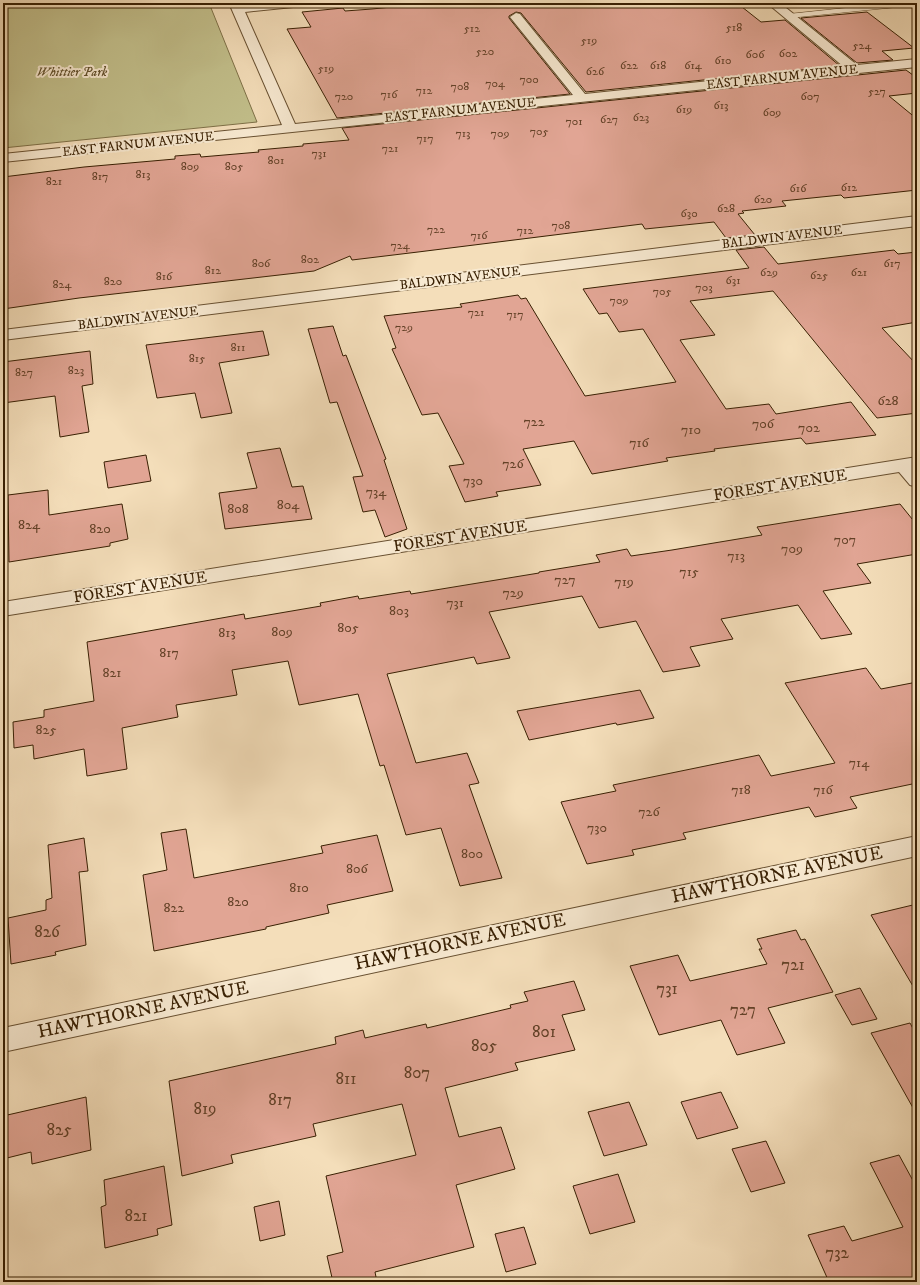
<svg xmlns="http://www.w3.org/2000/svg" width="920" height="1285" font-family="'IM FELL DW Pica',serif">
  <rect width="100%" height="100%" fill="#f4deba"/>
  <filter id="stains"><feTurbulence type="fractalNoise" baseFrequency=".005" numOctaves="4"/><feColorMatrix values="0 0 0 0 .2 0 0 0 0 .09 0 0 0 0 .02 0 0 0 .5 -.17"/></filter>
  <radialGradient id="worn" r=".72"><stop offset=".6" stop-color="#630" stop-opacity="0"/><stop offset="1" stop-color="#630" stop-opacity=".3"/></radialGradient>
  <path fill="#c2bf8b" stroke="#7e7047" d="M3,3H209L257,122L3,148Z"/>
  <g fill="#e1a594" stroke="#392003">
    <path d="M431,3H530L534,7L574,3H614L618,7L658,3H737L761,22L785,20L840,66L586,92L521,13L516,12L509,16V18L570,94L337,118L287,29L311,27L302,12L343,8L345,11L372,9Z"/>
    <path d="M867,12L914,48L882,51L893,60L857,63L801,18Z"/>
    <path d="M906,70L917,78V93L889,96L917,119V190L844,198L841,195L782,201L786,206L742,211L744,213L738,214L755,235L726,238L714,222L645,229L642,224L418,252L352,260L350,256L314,271L79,298L3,309V177L84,167L175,159V156L200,154L201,157L259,152L258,150L303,146V144L349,140L342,128Z"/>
    <path d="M764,247L778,264L894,250L898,254L917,252V322L882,328L917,365V413L877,418L773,291L690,301L715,335L680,340L726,409L769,404L776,414L851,402L876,435L806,444L801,438L714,449L715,451L666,458L668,461L592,474L574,441L523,449L541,485L496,492L498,496L465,502L449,466L464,464L438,413L422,415L392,349L396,348L384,316L462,307L460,304L518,295L521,299L526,298L585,396L676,382L643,329L619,332L607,313L599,314L583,289L749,268L736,250Z"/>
    <path d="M333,326L343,356L346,355L386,459L384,460L407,529L385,537L375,510L363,512L353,477L363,476L337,402L330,403L308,329Z"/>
    <path d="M263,331L269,355L219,363L232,413L201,418L195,393L157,398L146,345Z"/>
    <path d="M90,351L93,384L82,386L89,432L60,437L55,396L3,403V362Z"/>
    <path d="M280,448L292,487L303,486L312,519L225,529L219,493L257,488L247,453Z"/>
    <path d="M146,455L151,481L108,488L104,462Z"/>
    <path d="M48,490L49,515L122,504L128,539L110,543V546L9,562L8,495Z"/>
    <path d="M900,504L917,525V554L857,564L871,583L823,591L852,634L821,639L798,605L721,619L733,639L690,647L700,666L663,672L636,621L599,628L582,596L489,612L510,658L477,664L474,657L387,674L416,763L467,753L479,783L469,785L502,878L460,886L441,828L406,835L384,765L380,766L358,694L299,705L288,661L232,670L237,695L176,705L178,717L122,728L127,769L87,776L84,749L34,759L33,745L14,748L13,722L44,717V710L94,701L87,642L244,614L245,619L321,606L320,603L358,596L359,599L410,591L411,594L539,573V572L600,562L596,555L627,549L631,556L672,550L762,535L757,527Z"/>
    <path d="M866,668L881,689L917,682V783L850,797L857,808L815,817L809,807L683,833L686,839L632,850L634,855L587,864L561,802L616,791L613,785L759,755L771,776L835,763L785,683Z"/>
    <path d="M640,690L654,718L617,725L616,723L529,740L517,711Z"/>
    <path d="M186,829L194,878L323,853L321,846L377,835L393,891L327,905L329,913L266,927V929L154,951L143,875L167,870L161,833Z"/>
    <path d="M84,838L88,871L79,872L86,945L55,952L56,955L11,964L8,918L46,910V900L52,898L48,845Z"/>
    <path d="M917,904V993L871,915Z"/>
    <path d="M796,930L801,940L805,939L833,992L768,1008L785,1043L737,1055L721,1020L659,1035L630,966L678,955L690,981L767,964L759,949H762L757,939Z"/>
    <path d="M574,981L585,1010L562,1015L575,1050L515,1063L518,1070L445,1088L459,1137L501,1127L515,1169L456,1185L474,1247L375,1272L377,1282H333L327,1256L343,1252L326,1176L416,1155L402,1104L313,1124L316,1136L231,1155L233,1163L182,1176L169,1081L336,1044L335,1037L363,1030L365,1038L426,1024L427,1028L511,1008L510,1005L528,1001L524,992Z"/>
    <path d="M860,988L877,1019L852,1025L835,995Z"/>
    <path d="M910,1023L917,1036V1115L871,1033Z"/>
    <path d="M721,1092L738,1128L697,1139L681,1102Z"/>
    <path d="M86,1097L91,1150L32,1164L31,1152L3,1159V1116Z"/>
    <path d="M629,1102L647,1145L604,1156L588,1112Z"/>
    <path d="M766,1141L785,1183L751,1192L732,1149Z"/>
    <path d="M899,1155L917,1188V1282H829L808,1235L844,1226L852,1241L903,1227L870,1163Z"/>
    <path d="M164,1166L172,1225L157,1229L158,1235L105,1248L101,1207L106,1205L104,1180Z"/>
    <path d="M618,1174L635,1222L590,1234L573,1186Z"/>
    <path d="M279,1201L285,1235L260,1241L254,1207Z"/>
    <path d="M524,1227L536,1264L506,1272L495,1234Z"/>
  </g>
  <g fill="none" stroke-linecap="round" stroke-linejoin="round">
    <defs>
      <path id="service" d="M893,3H917V5L789,18L785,16L789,14Z"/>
      <g id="minor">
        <path d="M229,3H241L242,5L265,3H309L303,6L245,12L295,124L573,95L510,17L516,13L520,14L585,94L844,67L767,3H780L857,65L917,59V67L3,162V154L282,125Z"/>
        <path d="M917,216V226L3,340V330Z"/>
        <path d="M917,457V487L910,485L899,472L3,616V602Z"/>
        <path d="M917,836V856L3,1052V1028Z"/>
      </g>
    </defs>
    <use href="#service" stroke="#685031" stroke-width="1"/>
    <use href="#minor" stroke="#685031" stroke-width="2"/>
    <use href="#service" fill="#f8ead2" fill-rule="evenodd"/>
    <use href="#minor" fill="#f8ead2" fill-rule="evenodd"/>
  </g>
  <g text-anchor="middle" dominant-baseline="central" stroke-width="4" stroke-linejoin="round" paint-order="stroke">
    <g font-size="12" fill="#634127">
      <text x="734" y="27">518</text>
      <text x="472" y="28">512</text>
      <text x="589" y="40">519</text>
      <text x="862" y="45">524</text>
      <text x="485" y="51">520</text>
      <text x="788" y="53">602</text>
      <text x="755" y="54">606</text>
      <text x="723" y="60">610</text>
      <text x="629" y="65">622</text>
      <text x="658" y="65">618</text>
      <text x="693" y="65">614</text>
      <text x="326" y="68">519</text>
      <text x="595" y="71">626</text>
      <text x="529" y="79">700</text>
      <text x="495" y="83">704</text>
      <text x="460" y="86">708</text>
      <text x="424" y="90">712</text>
      <text x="877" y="91">527</text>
      <text x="389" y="94">716</text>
      <text x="344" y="96">720</text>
      <text x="810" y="96">607</text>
      <text x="721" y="105">613</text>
      <text x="684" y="109">619</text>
      <text x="772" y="112">609</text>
      <text x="641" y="117">623</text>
      <text x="609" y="119">627</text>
      <text x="574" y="121">701</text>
      <text x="539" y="131">705</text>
      <text x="463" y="133">713</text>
      <text x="500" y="133">709</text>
      <text x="425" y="138">717</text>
      <text x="390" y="148">721</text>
      <text x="319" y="153">731</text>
      <text x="276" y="160">801</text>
      <text x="190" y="166">809</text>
      <text x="234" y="166">805</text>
      <text x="143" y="174">813</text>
      <text x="100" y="176">817</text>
      <text x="54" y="181">821</text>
      <text x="849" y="187">612</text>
      <text x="798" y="188">616</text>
      <text x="763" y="199">620</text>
      <text x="726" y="208">628</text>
      <text x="689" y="213">630</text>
      <text x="561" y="225">708</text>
      <text x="436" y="229">722</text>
      <text x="525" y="230">712</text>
      <text x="479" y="235">716</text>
      <text x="400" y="245">724</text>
      <text x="310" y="259">802</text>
      <text x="261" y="263">806</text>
      <text x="892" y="263">617</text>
      <text x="213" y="270">812</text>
      <text x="769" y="272">629</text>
      <text x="859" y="272">621</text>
      <text x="819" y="275">625</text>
      <text x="164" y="276">816</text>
      <text x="733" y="280">631</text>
      <text x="113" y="281">820</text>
      <text x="62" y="284">824</text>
      <text x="704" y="287">703</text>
      <text x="662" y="291">705</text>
      <text x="619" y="300">709</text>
      <text x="476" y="312">721</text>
      <text x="515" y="314">717</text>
      <text x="404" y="327">729</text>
      <text x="238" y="347">811</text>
      <text x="197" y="358">815</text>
      <text x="76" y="370">823</text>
      <text x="24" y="372">827</text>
    </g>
    <g font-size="13" font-style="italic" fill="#62502c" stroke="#f8ead2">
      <text x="72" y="72">Whittier Park</text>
    </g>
    <g font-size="13" fill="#392003" stroke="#f8ead2">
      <text transform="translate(782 77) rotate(-6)">EAST FARNUM AVENUE</text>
      <text transform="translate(460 110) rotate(-6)">EAST FARNUM AVENUE</text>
      <text transform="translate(138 144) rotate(-6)">EAST FARNUM AVENUE</text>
      <text transform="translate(782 237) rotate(-7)">BALDWIN AVENUE</text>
      <text transform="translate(460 278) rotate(-7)">BALDWIN AVENUE</text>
      <text transform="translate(138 318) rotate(-7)">BALDWIN AVENUE</text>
    </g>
    <g font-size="14" fill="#634127">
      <text x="888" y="401">628</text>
      <text x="534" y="422">722</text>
      <text x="763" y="424">706</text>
      <text x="809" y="428">702</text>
      <text x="691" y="430">710</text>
      <text x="639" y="443">716</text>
      <text x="513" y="464">726</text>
      <text x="473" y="481">730</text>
      <text x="376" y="492">734</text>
      <text x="288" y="505">804</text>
      <text x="238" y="509">808</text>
      <text x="29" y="525">824</text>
      <text x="100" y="529">820</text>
      <text x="845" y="540">707</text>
      <text x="792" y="549">709</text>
      <text x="736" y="556">713</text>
      <text x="689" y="572">715</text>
      <text x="565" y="580">727</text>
      <text x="624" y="582">719</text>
      <text x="513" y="593">729</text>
      <text x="455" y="603">731</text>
      <text x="399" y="611">803</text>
      <text x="348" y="628">805</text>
      <text x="282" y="632">809</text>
      <text x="227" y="633">813</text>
      <text x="169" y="653">817</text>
      <text x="112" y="673">821</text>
      <text x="46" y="730">825</text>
      <text x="859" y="763">714</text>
      <text x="741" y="790">718</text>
      <text x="823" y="790">716</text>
      <text x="649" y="812">726</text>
      <text x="597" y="828">730</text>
      <text x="472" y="854">800</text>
      <text x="357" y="869">806</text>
      <text x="299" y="888">810</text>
      <text x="238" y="902">820</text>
      <text x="174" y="908">822</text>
    </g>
    <g font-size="16" fill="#392003" stroke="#f8ead2">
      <text transform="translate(780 485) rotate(-9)">FOREST AVENUE</text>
      <text transform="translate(460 536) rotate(-9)">FOREST AVENUE</text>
      <text transform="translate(140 587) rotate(-9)">FOREST AVENUE</text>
    </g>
    <g font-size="17" fill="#634127">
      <text x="47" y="932">826</text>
      <text x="793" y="965">721</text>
      <text x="667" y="989">731</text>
      <text x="743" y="1010">727</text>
      <text x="544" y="1032">801</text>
      <text x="484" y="1046">805</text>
      <text x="417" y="1073">807</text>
      <text x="346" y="1079">811</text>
      <text x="280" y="1100">817</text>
      <text x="205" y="1109">819</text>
      <text x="59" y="1130">825</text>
      <text x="136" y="1216">821</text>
      <text x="837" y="1253">732</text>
    </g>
    <g font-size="19" fill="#392003" stroke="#f8ead2">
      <text transform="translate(777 875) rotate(-12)">HAWTHORNE AVENUE</text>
      <text transform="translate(460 942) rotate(-12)">HAWTHORNE AVENUE</text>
      <text transform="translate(143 1010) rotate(-12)">HAWTHORNE AVENUE</text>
    </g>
  </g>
  <rect width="920" height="1285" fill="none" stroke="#f4deba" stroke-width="16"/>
  <rect x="4" y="4" width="912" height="1277" fill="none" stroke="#392003" stroke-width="2"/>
  <rect x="8" y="8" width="904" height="1269" fill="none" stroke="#392003"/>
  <rect width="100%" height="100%" filter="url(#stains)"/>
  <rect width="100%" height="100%" fill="url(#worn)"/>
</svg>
